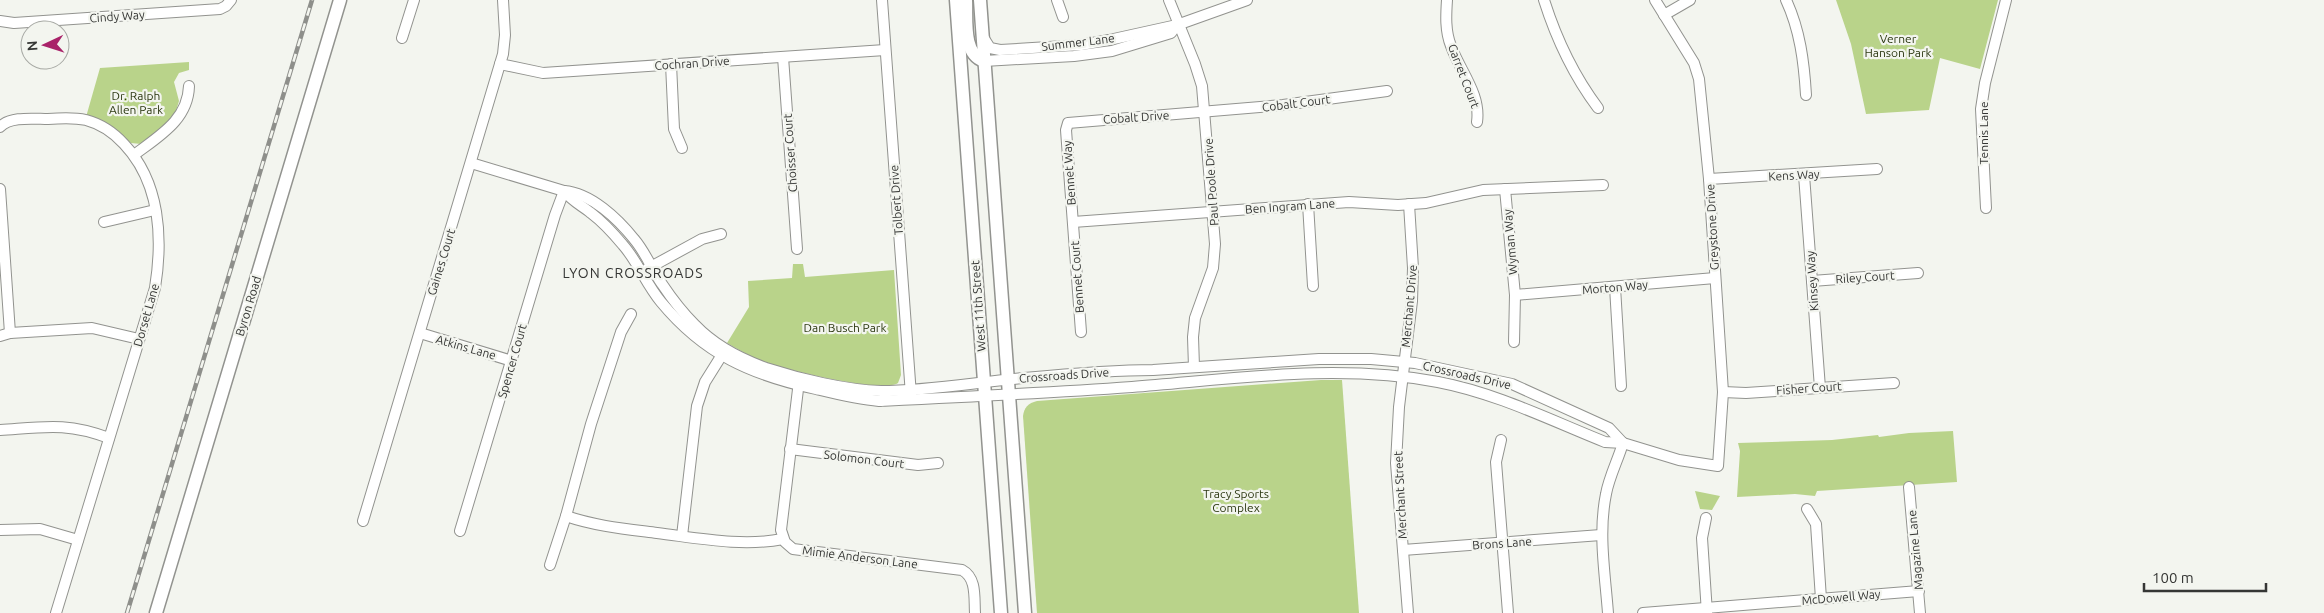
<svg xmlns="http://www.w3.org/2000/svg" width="2324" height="613" font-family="Ubuntu,sans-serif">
  <rect width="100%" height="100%" fill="#f3f5ef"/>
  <g fill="#b9d38a">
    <path d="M1836,0H1998L1980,69L1940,58L1929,110L1866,114L1851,44Z"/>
    <path d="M189,62V70L179,73L174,82L179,101L175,114L162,128L141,144L131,143L118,132L86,117L100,68Z"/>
    <path d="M793,264H803L805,277L894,270L901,375L898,383C881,394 783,369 761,361C749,356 738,349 727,343L749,307L748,281L792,278Z"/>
    <path d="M1321,380H1342L1359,613H1037L1023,416C1024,408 1028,403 1037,401Z"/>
    <path d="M1953,431L1957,482L1817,491L1815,496L1795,494L1737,497L1740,451L1738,443L1832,440L1878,435L1879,437L1909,433Z"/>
    <path d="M1695,491L1720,496L1712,510L1700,509Z"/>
  </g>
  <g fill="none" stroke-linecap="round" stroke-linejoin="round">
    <defs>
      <g id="minor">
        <path d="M882,0L911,395"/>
        <path d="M1057,0L1063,17"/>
        <path d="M1169,0L1195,64L1202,86L1215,244L1213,268L1195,318L1193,337L1194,367"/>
        <path d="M1447,0C1446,15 1445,31 1451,46C1460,71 1481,94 1477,122"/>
        <path d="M1544,0C1556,38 1574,76 1598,108"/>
        <path d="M1786,0C1800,30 1804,62 1806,95"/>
        <path d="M1664,15L1690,0"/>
        <path d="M0,21L14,23L220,9L226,6L231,0"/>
        <path d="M983,37L990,48L1000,50L1081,45L1109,40L1177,25L1247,0"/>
        <path d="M402,38L414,0"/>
        <path d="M783,57L797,249"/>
        <path d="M984,61L1074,56L1112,51L1171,33L1177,25"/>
        <path d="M500,64L543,73L885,50"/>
        <path d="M671,64L674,129L682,148"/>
        <path d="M0,127C10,116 34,119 48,119C60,118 73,117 86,120C101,124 114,133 124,144C160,182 163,238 155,288L56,613"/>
        <path d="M134,155C159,136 188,120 189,86"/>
        <path d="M471,163L564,191C591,193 618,219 634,239C646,253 652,270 662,284C672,299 683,313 695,325C714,345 741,359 766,368C800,379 846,390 881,391C929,391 977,382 1024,378C1067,374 1110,370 1153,370L1319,359H1371L1415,363L1512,384L1609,428L1623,443"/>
        <path d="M1804,175L1820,388"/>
        <path d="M1709,179L1877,169"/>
        <path d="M0,189L10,333"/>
        <path d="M1505,189L1515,295L1514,342"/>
        <path d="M564,191C572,201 581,205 591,213C603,222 613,233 623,245C638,262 646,284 661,302C704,354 751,375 816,389C837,394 857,399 879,401C963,397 1048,393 1132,387C1234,379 1337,363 1438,382C1496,393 1550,420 1605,442L1623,443L1679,460L1718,466L1723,392L1709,179L1699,79L1694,63L1655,0"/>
        <path d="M1308,204L1313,286"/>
        <path d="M1986,208L1981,109L1985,83L2006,0"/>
        <path d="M104,222L155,210"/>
        <path d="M1073,222L1349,202L1398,205L1426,203L1483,190L1603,185"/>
        <path d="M647,269L702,239L721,234"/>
        <path d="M1812,281L1918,273"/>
        <path d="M1615,287L1621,386"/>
        <path d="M1515,295L1715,278"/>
        <path d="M631,314L621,332L591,424L566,516C595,526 626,529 657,533C698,538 742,547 783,539"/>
        <path d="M1081,332L1066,130L1068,123L1283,105L1387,91"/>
        <path d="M420,333L512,361"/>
        <path d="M0,336L10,333L92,328L139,339"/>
        <path d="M799,381L781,530L785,542L793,549L962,570C977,578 974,598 975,613"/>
        <path d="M1723,392L1746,393L1894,383"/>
        <path d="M0,430C44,427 67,422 109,438"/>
        <path d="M1501,440L1496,462L1508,613"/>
        <path d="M790,449L918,465L938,463"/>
        <path d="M1909,487L1920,613"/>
        <path d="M1807,509L1816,524L1821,599"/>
        <path d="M1706,518L1702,538L1707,613"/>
        <path d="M363,521L503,54L505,35L503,0"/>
        <path d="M0,530L40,529L78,540"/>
        <path d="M460,531L555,215L564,191"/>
        <path d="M682,536L697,406L705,382L725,350"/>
        <path d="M1403,550L1601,535"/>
        <path d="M550,565L566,516"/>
        <path d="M1408,613L1396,463L1399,407L1412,301L1413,268L1409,204"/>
        <path d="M1608,613C1605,573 1598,533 1606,494C1609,477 1618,460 1623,443"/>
        <path d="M1643,613L1919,591"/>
      </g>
      <g id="major">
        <path d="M956,0L1001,613"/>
        <path d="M966,0C967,19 962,54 984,61"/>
        <path d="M980,0L1025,613"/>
        <path d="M156,613L340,0"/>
      </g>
    </defs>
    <use href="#minor" stroke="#92938f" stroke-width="12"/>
    <use href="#major" stroke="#92938f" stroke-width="15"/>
    <use href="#minor" stroke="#fff" stroke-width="10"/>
    <use href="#major" stroke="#fff" stroke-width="12"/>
    <defs>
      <path id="rail" d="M127,613L312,0"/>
    </defs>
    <use href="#rail" stroke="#8e8f8b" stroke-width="4.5"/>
    <use href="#rail" stroke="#f3f5ef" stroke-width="2.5" stroke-dasharray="8" stroke-linecap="butt"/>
  </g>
  <g text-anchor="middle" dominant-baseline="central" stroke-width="4.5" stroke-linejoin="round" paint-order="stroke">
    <g font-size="12" fill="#353634" stroke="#f3f5ef">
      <text transform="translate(117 16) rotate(-4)">Cindy Way</text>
      <text transform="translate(1078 42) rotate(-7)">Summer Lane</text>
      <text transform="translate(692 63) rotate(-4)">Cochran Drive</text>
      <text transform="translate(1464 76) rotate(69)">Garret Court</text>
      <text transform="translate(1296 103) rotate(-7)">Cobalt Court</text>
      <text transform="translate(1136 117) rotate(-4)">Cobalt Drive</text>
      <text transform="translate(1983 133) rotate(-90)">Tennis Lane</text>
      <text transform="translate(790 153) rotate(-94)">Choisser Court</text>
      <text transform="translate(1069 173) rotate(-94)">Bennet Way</text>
      <text transform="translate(1794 175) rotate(-3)">Kens Way</text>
      <text transform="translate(1211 182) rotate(-94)">Paul Poole Drive</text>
      <text transform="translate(896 200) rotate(-94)">Tolbert Drive</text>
      <text transform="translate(1290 206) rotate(-4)">Ben Ingram Lane</text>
      <text transform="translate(1712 227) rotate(-93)">Greystone Drive</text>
      <text transform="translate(1510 242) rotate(-95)">Wyman Way</text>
      <text transform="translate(441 262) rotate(-73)">Gaines Court</text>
      <text transform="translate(1077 277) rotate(-94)">Bennet Court</text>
      <text transform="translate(1865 277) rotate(-4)">Riley Court</text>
      <text transform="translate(1812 281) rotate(-94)">Kinsey Way</text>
      <text transform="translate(1615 287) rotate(-5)">Morton Way</text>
      <text transform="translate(248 306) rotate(-73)">Byron Road</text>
      <text transform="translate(978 306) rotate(-94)">West 11th Street</text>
      <text transform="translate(1409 306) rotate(-85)">Merchant Drive</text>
      <text transform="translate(146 315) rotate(-74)">Dorset Lane</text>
      <text transform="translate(466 347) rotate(16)">Atkins Lane</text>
      <text transform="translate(512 361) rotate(-74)">Spencer Court</text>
      <text transform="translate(1064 375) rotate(-4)">Crossroads Drive</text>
      <text transform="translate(1467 375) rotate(13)">Crossroads Drive</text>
      <text transform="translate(1809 388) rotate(-4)">Fisher Court</text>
      <text transform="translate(864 459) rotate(7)">Solomon Court</text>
      <text transform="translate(1400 495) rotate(-93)">Merchant Street</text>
      <text transform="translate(1502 543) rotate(-4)">Brons Lane</text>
      <text transform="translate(1915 550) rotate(-95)">Magazine Lane</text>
      <text transform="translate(860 557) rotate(7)">Mimie Anderson Lane</text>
      <text transform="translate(1841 597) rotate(-5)">McDowell Way</text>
    </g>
    <g font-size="12" fill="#2c3812" stroke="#f3f5ef">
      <text x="1898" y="38">Verner<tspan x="1898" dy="14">Hanson Park</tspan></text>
      <text x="136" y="95">Dr. Ralph<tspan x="136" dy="14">Allen Park</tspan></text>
      <text x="845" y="327">Dan Busch Park</text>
      <text x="1236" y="493">Tracy Sports<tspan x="1236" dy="14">Complex</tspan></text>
    </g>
    <g font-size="14" letter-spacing="1" fill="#353634" stroke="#f3f5ef">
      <text x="633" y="273">LYON CROSSROADS</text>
    </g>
  </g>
  <g transform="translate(45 45) rotate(266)"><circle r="24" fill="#f3f5ef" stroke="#a7a9a4"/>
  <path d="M0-4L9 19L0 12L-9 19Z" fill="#a92269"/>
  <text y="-8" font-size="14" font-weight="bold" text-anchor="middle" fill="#353634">N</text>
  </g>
  <path d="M2144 583v8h122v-8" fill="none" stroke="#353634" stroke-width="2.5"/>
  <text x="2152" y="583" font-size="15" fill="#353634" stroke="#f3f5ef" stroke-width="4" paint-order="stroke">100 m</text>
</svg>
